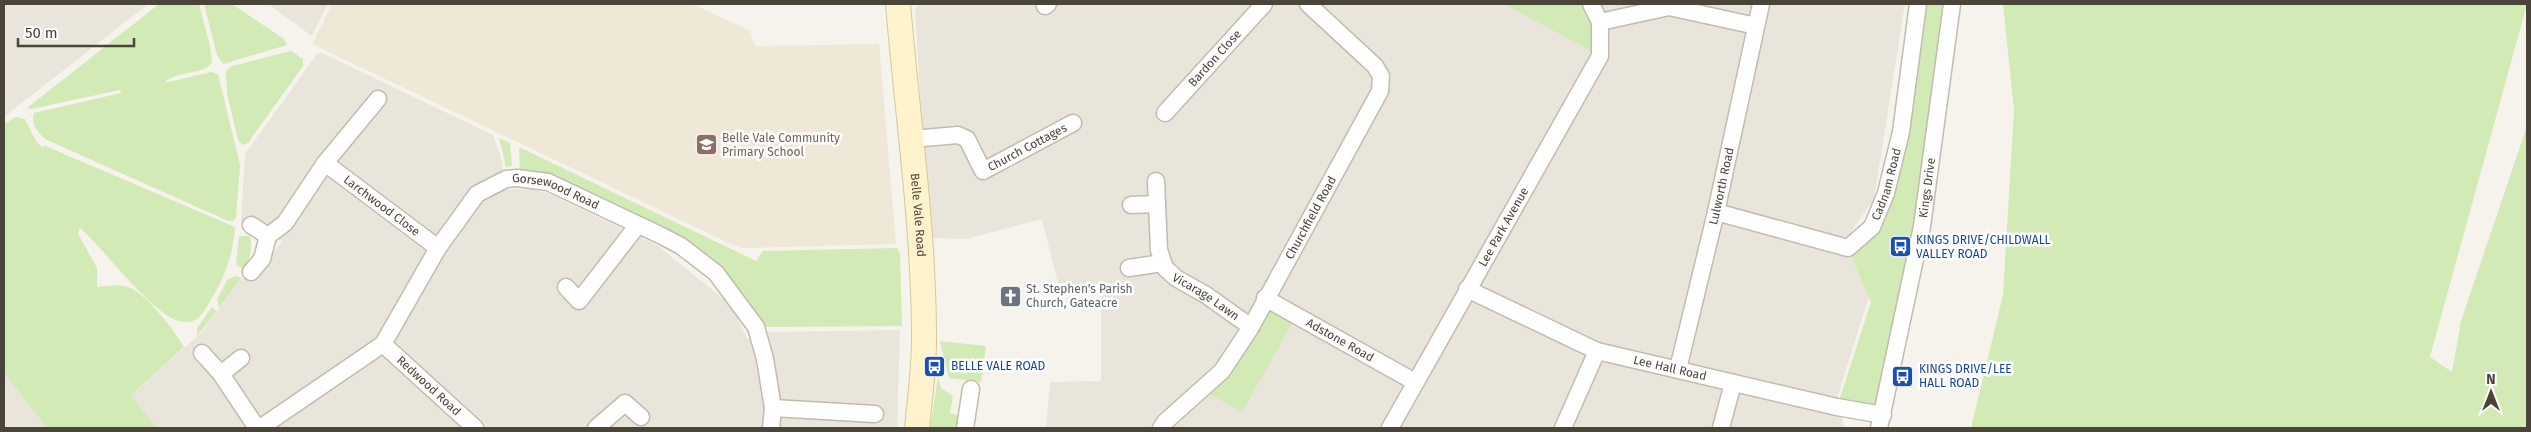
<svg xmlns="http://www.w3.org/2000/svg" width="2531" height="432" font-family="'Fira Sans',sans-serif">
  <rect width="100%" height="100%" fill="#f6f3ec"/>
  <g fill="#eae5da">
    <path d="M4,4H148L4,117Z"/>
    <path d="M268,4H328L312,36Z"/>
    <path d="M919,4H1905L1874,199L1843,243L1872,287L1838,395L1844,428H1046L1050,382L1101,381V290L1059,287L1042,219L966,239L928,238L915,9Z"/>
    <path d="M322,53L493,135L500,154L507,190L529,188L547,193L657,245L732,306L747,338L770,332L900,330L897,428H157L131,395L202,332L241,279L253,276L283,241L241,221L245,154L317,54Z"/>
    <path d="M4,373L47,428H4Z"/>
  </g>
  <path fill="#efe8d6" d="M332,4H693L750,31L755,46L879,44L896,244L743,248L735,246L312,44Z"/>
  <g fill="#d2eab5">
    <path d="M159,4H199L210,46L212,63C200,76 177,70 164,83L211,72L218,74L240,165L236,218L233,221L226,220L47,140C39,135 30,123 34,113L121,93L120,90L31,109L27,108Z"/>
    <path d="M204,4H232L284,39L287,45L223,64L217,55Z"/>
    <path d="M1505,4H1591L1600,56Z"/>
    <path d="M1913,4H1951L1914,267L1883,415L1837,407L1871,302L1848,248L1886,193Z"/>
    <path d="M2003,4H2527L2430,357L2452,372L2461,321L2527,126V428H1971L2003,295L2014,110Z"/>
    <path d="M291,51L303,59V66L248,143L242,145L238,140L227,93L226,71L232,66Z"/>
    <path d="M16,117L25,119L37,143L44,148L43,145L235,227C233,256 224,279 209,303C203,313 198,323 184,322C157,322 102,246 80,228L78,234L97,268V287C107,286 118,284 128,287C146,293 175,331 184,347L131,395L157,428H47L4,373V124Z"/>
    <path d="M499,138L510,143L512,166L506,167Z"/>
    <path d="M519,147L756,261L763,251L897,248L900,254L902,326L765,327L731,280L553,177L538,172L520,171Z"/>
    <path d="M239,236H250C253,248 250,259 243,269L236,265Z"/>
    <path d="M235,276L242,277L219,308L217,299L227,280Z"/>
    <path d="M1265,298L1297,315L1242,412L1202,390Z"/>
    <path d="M212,307L217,311L197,336V328Z"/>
    <path d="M940,341L986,346L981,382L949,378Z"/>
    <path d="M938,377L941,388L953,396L950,413L960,416L961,428H930Z"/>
  </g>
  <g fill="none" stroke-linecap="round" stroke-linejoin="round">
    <defs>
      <g id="minor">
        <path d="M1045,6L1048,4"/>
        <path d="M1600,22L1669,7L1756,26"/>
        <path id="s1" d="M1165,113L1264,4"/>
        <path id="s2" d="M912,139L958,135L967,139L983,171L1073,123"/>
        <path id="s3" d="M325,163L438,248"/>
        <path id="s4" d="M1156,181L1159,250L1165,268L1176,278L1206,295L1251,327"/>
        <path d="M1131,205L1157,204"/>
        <path id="s5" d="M1716,212L1848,248L1872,227L1886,193L1901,132L1918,4"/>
        <path d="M251,225L268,236L285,223L325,163L378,99"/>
        <path d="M1129,268L1162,263"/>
        <path d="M251,272L262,259L268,236"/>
        <path d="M566,287L579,301L637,226"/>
        <path id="s6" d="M1467,289L1597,351L1837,407L1883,415"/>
        <path id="s7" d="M1265,298L1415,382"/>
        <path id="s8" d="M383,344L475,428"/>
        <path d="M202,353L221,374"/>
        <path d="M241,358L221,374L257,428"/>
        <path id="s9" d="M1678,369L1716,212L1761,4"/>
        <path d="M773,408L875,414"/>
        <path id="s10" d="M260,428L383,344L438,248L477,194L506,179L517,178L548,182L662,236L681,246L716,273L756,327L765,359L773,408L771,428"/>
        <path d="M596,428L625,403L641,417"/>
        <path d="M965,428L971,389"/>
        <path id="s11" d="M1161,428L1165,422L1222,371L1251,327L1380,91L1381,76L1375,66L1308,4"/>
        <path id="s12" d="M1390,428L1600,56V22L1591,4"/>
        <path d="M1563,428L1597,351"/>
        <path d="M1721,428L1733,383"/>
        <path id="s13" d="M1879,428L1922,226L1952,4"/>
      </g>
      <g id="secondary">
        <path id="s14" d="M898,4C907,112 923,221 924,330C925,363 920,396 917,428"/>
      </g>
    </defs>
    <use href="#minor" stroke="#c2bbae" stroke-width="19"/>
    <use href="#secondary" stroke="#d6c79b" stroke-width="26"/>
    <use href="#minor" stroke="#fff" stroke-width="16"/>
    <use href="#secondary" stroke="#fff3cd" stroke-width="24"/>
  </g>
  <defs>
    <symbol id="school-square" viewBox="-11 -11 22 22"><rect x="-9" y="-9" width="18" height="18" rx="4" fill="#8d6e63" stroke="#fff"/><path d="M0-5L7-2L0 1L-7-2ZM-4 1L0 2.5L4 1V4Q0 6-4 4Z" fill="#fff"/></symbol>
    <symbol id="bus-square" viewBox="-11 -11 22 22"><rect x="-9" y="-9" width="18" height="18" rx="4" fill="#1a4fb4" stroke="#fff"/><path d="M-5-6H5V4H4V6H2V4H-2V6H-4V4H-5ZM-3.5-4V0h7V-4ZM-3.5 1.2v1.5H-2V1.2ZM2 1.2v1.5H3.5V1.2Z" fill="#fff"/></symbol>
    <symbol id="church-square" viewBox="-11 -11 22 22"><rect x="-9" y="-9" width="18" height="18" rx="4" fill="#6b7280" stroke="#fff"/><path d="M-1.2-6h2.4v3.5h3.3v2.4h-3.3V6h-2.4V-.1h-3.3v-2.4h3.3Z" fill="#fff"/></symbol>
  </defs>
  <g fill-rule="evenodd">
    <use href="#school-square" x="694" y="132" width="25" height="25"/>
    <use href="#bus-square" x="1888" y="234" width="25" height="25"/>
    <use href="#church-square" x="998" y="284" width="25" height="25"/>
    <use href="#bus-square" x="922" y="354" width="25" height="25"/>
    <use href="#bus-square" x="1890" y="364" width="25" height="25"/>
  </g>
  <g text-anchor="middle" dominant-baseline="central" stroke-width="5" stroke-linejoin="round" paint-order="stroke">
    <g font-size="12" fill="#4b4439" stroke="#fff">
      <text stroke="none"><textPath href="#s1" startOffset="74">Bardon Close</textPath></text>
      <text stroke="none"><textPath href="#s2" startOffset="142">Church Cottages</textPath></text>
      <text stroke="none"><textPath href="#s5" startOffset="214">Cadnam Road</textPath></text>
      <text stroke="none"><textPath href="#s9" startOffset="188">Lulworth Road</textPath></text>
      <text stroke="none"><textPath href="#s13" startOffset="245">Kings Drive</textPath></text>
      <text stroke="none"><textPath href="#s10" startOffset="411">Gorsewood Road</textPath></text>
      <text stroke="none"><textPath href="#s3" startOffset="71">Larchwood Close</textPath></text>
      <text stroke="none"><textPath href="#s14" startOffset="212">Belle Vale Road</textPath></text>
      <text stroke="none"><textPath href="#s11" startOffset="261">Churchfield Road</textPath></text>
      <text stroke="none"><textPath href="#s12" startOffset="231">Lee Park Avenue</textPath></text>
      <text stroke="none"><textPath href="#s4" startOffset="138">Vicarage Lawn</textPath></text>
      <text stroke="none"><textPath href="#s7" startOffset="86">Adstone Road</textPath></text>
      <text stroke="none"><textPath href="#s6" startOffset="219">Lee Hall Road</textPath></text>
      <text stroke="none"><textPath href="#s8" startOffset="62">Redwood Road</textPath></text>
    </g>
    <g font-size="12" fill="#785e54" stroke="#fff" text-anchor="start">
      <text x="722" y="138">Belle Vale Community<tspan x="722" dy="14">Primary School</tspan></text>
    </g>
    <g font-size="12" fill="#164399" stroke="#fff" text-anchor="start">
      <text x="1916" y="240">KINGS DRIVE/CHILDWALL<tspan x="1916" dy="14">VALLEY ROAD</tspan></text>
      <text x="951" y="366">BELLE VALE ROAD</text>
      <text x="1919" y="369">KINGS DRIVE/LEE<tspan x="1919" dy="14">HALL ROAD</tspan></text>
    </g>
    <g font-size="12" fill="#5b616d" stroke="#fff" text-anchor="start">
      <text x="1026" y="289">St. Stephen's Parish<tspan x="1026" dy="14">Church, Gateacre</tspan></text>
    </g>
  </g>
  <rect width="2531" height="432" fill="none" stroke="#4b4439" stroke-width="10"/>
  <g transform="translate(2491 392)" stroke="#ffffff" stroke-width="4" paint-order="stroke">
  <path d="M0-4L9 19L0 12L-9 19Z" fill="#4b4439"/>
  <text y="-8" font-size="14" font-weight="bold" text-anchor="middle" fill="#4b4439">N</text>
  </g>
  <path d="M18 38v8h116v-8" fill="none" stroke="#4b4439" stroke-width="2.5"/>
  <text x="25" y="38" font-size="15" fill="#4b4439" stroke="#ffffff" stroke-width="4" paint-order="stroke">50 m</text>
</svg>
